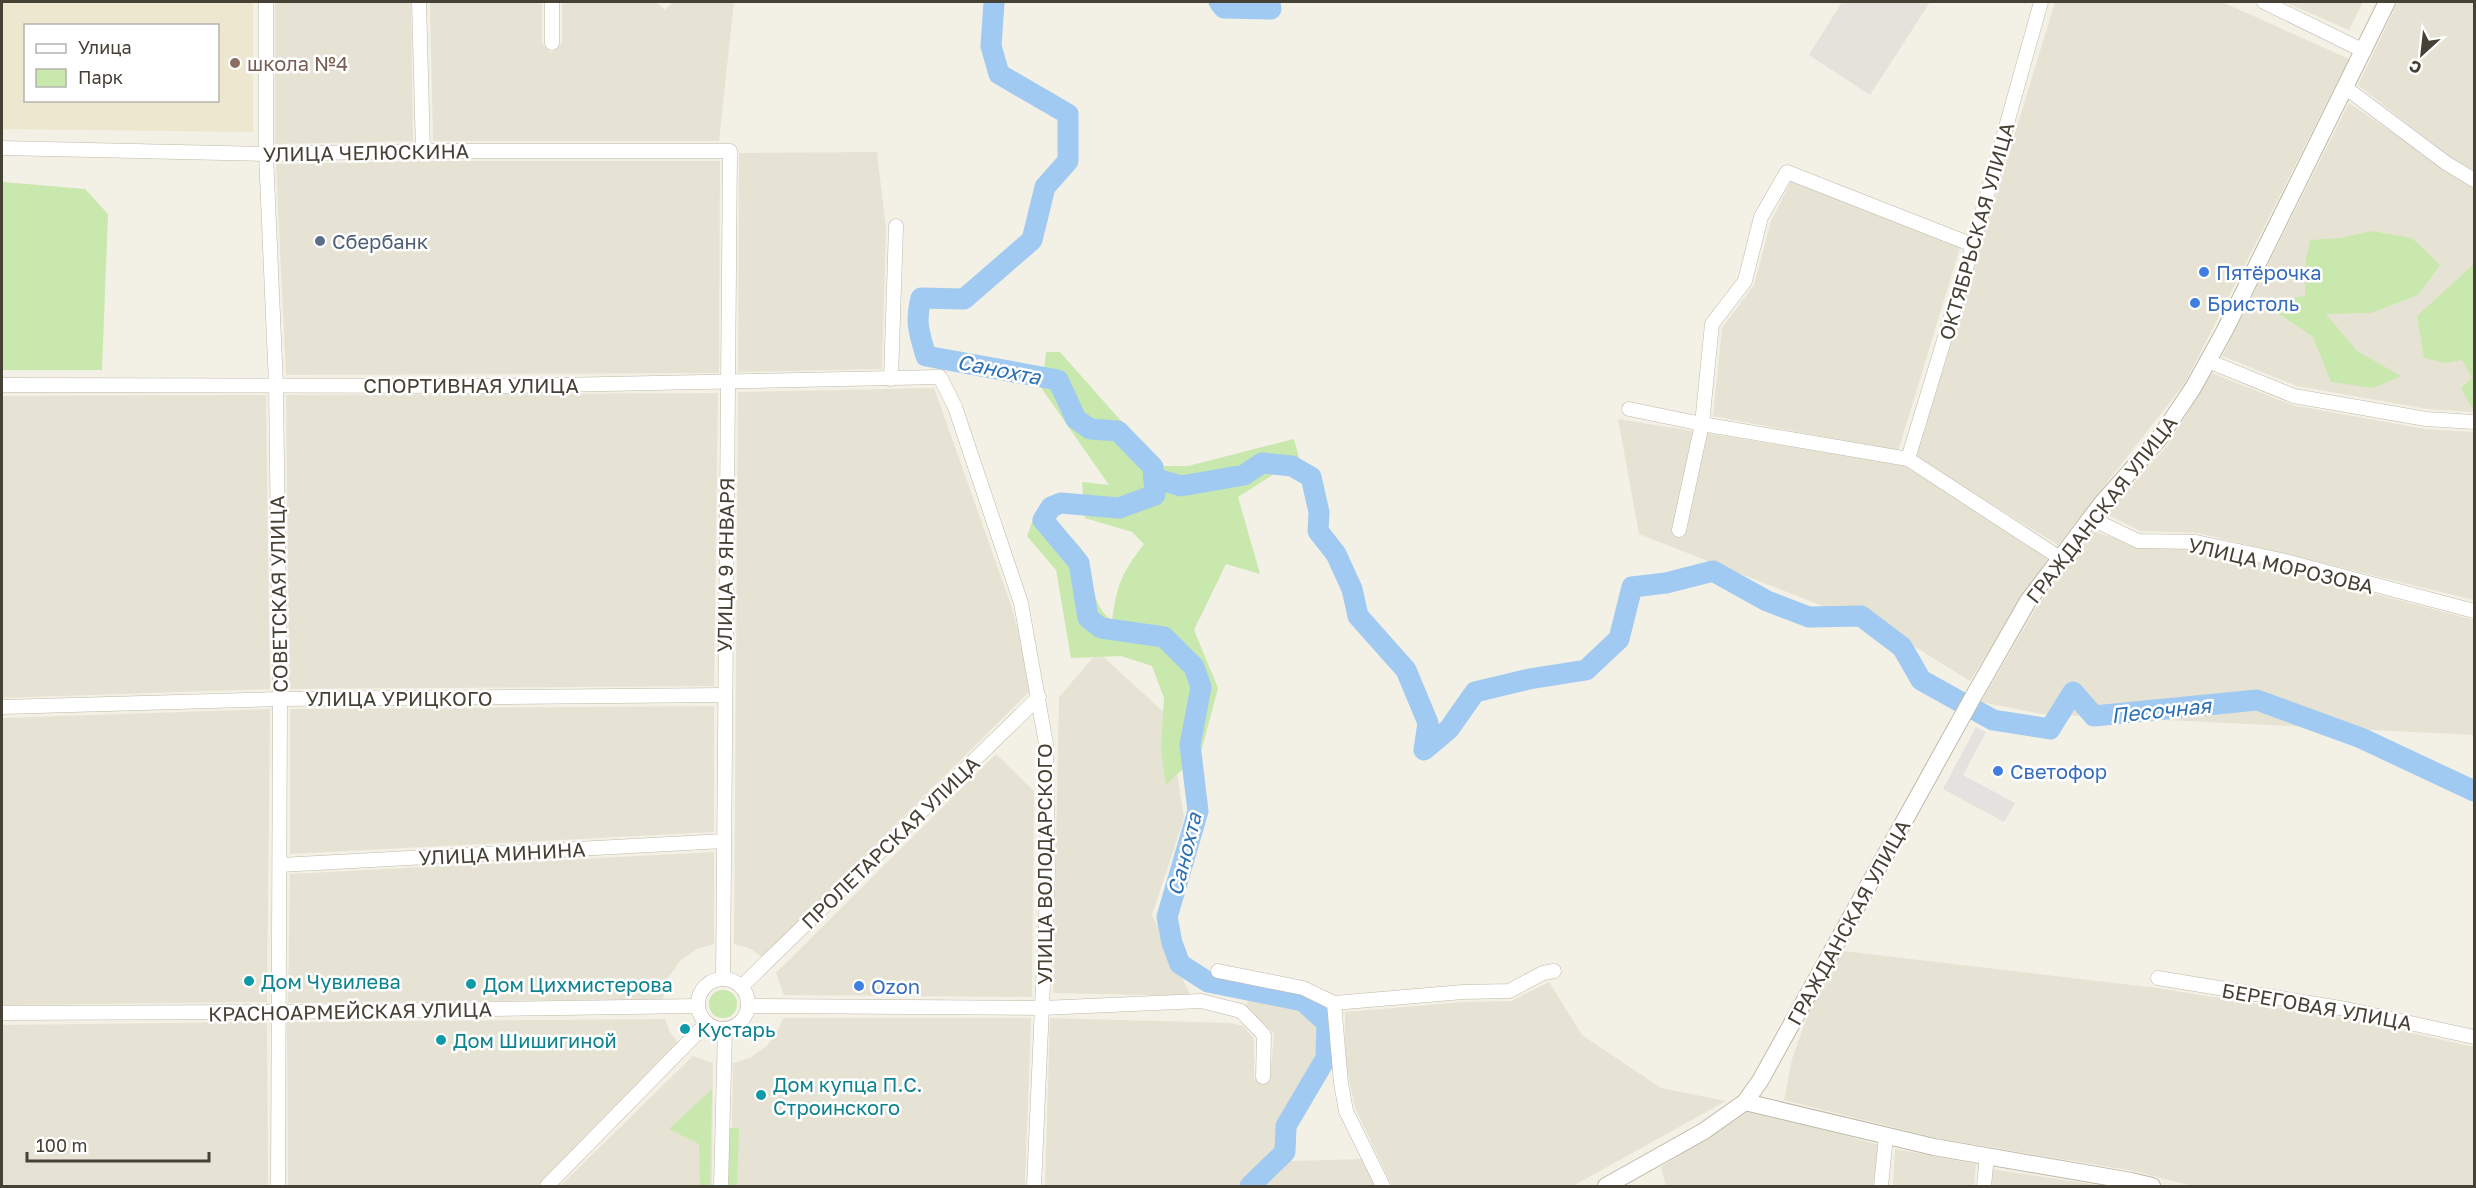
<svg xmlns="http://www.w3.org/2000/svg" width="2476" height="1188" font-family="'Golos Text',sans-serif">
  <rect width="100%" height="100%" fill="#f3f0e6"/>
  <g fill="#e7e3d4">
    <path d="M275,2H411L413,141L275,144Z"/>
    <path d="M430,2H542V43L551,53L562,43V2H656L665,10L673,2H734L719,141H433Z"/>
    <path d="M2055,2H2222L2349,59L2185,383L2058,545L1916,458Z"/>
    <path d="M2285,2H2363L2349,30Z"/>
    <path d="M2398,2H2474V171L2450,158L2358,85Z"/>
    <path d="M2349,103L2445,168L2474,185V412L2427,409L2297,386L2222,356Z"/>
    <path d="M877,152L886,228L882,369L738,372L739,153Z"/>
    <path d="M423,161H720L719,373L286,375L276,164Z"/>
    <path d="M1793,177L1960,248L1898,451L1713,416L1722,328L1754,285L1771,221Z"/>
    <path d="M2212,373L2292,405L2425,429L2474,432V600L2198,533L2140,531L2106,514L2167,446Z"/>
    <path d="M934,388L1011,605L1033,686L1028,693L762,957L749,948L734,944L738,392Z"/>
    <path d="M718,393L714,686L289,689L286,395Z"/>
    <path d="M266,395L270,689L2,698V396Z"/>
    <path d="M1618,419L1903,465L2049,556L1970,681L1894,634L1639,534Z"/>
    <path d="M2093,531L2132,544L2202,548L2474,620V735L2042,714L1981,702L2037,606Z"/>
    <path d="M1098,652L1168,716L1184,818L1152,915L1191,996L1053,993L1059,697Z"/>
    <path d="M714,706V832L290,854V709Z"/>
    <path d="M270,709L267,1002L2,1005V718Z"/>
    <path d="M996,754L1034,791L1032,997L784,995L776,973Z"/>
    <path d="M714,852V944L697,949L680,961L668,978L663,999L288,1003L290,874Z"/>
    <path d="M1843,951L2157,988L2345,1018L2474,1047V1186H2192L2134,1171L1936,1138L1784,1100L1792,1059L1814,997Z"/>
    <path d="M1549,982L1582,1035L1661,1088L1726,1101L1573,1186H1392L1355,1108L1345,1060V1012L1463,1002L1511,1001Z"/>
    <path d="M1248,1000L1299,1010L1317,1027V1055L1277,1122L1275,1147L1242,1182L1240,1186H1045L1050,1018L1231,1023L1243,1026L1254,1039V1079L1270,1080L1274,1033L1246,1009Z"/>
    <path d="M783,1018H1031L1025,1186H731L733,1063L750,1058L767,1046L779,1028Z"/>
    <path d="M665,1019L669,1030L678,1043L538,1186H288L287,1022Z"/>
    <path d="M267,1022L268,1186H2V1025Z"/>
    <path d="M693,1056L713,1063L712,1186H560Z"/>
    <path d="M1750,1108L1879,1145L1875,1186H1666L1661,1167Z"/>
    <path d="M1895,1149L1976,1164L1974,1186H1893Z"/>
    <path d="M1363,1159L1376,1186H1264L1289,1161Z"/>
    <path d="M1991,1169L2104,1186H1988Z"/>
  </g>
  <path fill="#e5e1db" d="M1842,2H1930L1870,95L1809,55Z"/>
  <path fill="#ede7cf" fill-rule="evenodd" d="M2,2H253V132L2,129ZM26,26H218V100H26Z"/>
  <g fill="#c9e8ad">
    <path d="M3,182L85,189L108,214L102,370H2Z"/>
    <path d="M2371,231L2412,238L2440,265L2418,295L2371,313L2326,314L2357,351L2401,376L2373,388L2331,382L2313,337L2272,309L2285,299L2305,296L2306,259L2310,240L2341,238Z"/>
    <path d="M2474,264V407L2472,408L2461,388L2472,378L2462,360L2445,363L2424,358L2417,316Z"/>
    <path d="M1046,352H1060L1161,466H1188L1294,439L1299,458L1238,497L1260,574L1226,564L1194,630L1218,688L1201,752L1166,785L1161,751L1164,698L1152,666L1121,656L1071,658L1056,570L1027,536L1036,512C1051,519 1082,543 1087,559C1095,584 1090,603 1112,621C1117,584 1121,574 1144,544L1132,532L1085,518L1082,482L1109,485L1042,389Z"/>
    <circle cx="723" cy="1004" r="14"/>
    <path d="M712,1089L710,1186H700L699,1144L669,1129Z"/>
    <path d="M729,1128H739L737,1186H728Z"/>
  </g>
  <path fill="#e4e2de" d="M1976,727L1986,732L1963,775L2015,803L2004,822L1943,789Z"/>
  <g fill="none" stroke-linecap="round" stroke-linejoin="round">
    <g stroke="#a0caf1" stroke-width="21">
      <path d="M994,2L991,46L999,74L1068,114V161L1045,187L1032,240L964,299L921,298C915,322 919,333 926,356L1058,380L1076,419L1090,429L1118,431L1153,467L1155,495L1119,508L1061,503L1051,507L1043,520L1079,563L1088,618L1101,628L1164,637L1194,667L1201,687L1190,745L1198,811L1167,917L1172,943L1180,964L1208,982L1303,1001L1327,1023L1326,1058L1286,1126L1285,1152L1250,1186"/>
      <path d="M1219,2L1224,8L1271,9L1270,2"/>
      <path d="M1154,478L1181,486L1244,475L1262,463L1292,466L1311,477L1319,512L1318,531L1336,554L1352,589L1358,616L1406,670L1428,723L1424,750L1449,729L1475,692L1529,679L1586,670L1619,639L1632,587L1666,583L1713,571L1767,601L1809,617L1861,616L1902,647L1921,680L1993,720L2050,729L2073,692L2094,716L2257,700L2361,738L2474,791"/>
    </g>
    <defs>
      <g id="minor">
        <path d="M266,2V154L276,385L280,699L278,1186"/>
        <path d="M419,2L423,151"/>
        <path d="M2264,2L2364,51"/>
        <path d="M552,43V2"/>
        <path d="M2346,88L2446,163L2474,180"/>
        <path d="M2,148L266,154L423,151H730L723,979"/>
        <path d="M2208,361L2294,396L2426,419L2474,422"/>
        <path d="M891,379L896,226"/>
        <path d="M2,385L509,386L940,377L955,407L1021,603L1046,744L1048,872L1034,1186"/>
        <path d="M1629,409L1702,424L1908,459L2060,558"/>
        <path d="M1908,459L1973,245L2041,2"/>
        <path d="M2090,518L2138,541L2196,542L2281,560L2474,611"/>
        <path d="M1679,530L1702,424L1712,324L1745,281L1761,217L1787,172L1973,245"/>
        <path d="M2,707L280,699L724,695"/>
        <path d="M280,865L724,841"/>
        <path d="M1218,971L1303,988L1334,1003L1463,992L1509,991L1543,973L1554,971"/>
        <path d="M2158,978L2346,1009L2474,1037"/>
        <circle cx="723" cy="1004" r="25"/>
        <path d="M741,987L1039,697"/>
        <path d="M1334,1003L1341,1083L1346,1111L1383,1186"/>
        <path d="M748,1006L1042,1008L1201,1001L1241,1011L1264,1035L1263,1077"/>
        <path d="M2,1013L277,1012L698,1006"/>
        <path d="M547,1186L707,1023"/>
        <path d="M721,1186L725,1029"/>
        <path d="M1881,1186L1886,1136"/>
        <path d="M1984,1186L1987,1156"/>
      </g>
      <g id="tertiary">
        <path d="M1745,1102L1934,1147L2131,1181L2152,1186"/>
        <path d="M1606,1186L1704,1131L1745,1102L1760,1081L1973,697L2028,601L2102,503L2158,440L2193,388L2225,330L2387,2"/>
      </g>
    </defs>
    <use href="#minor" stroke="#bfb9a8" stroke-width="15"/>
    <use href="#tertiary" stroke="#bfb9a8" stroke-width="18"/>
    <use href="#minor" stroke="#fff" stroke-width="14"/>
    <use href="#tertiary" stroke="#fff" stroke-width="16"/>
  </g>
  <circle fill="#8d6e63" stroke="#fff" stroke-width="2" cx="235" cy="63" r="6"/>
  <circle fill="#5c6f8a" stroke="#fff" stroke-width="2" cx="320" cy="241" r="6"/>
  <g fill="#3f7fe0" stroke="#fff" stroke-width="2">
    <circle cx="2204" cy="272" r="6"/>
    <circle cx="2195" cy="303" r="6"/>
    <circle cx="1998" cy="771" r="6"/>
    <circle cx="859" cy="986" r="6"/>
  </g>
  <g fill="#0f9aa8" stroke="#fff" stroke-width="2">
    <circle cx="249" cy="981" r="6"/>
    <circle cx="471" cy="984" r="6"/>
    <circle cx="685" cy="1029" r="6"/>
    <circle cx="441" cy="1040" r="6"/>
    <circle cx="761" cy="1095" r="6"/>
  </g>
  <g text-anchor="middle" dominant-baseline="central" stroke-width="5" stroke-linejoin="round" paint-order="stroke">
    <g font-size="20" fill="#785e54" stroke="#fff" text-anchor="start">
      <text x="247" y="63">школа №4</text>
    </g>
    <g font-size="20" fill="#464135" stroke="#fff">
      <text transform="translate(366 152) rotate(-1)">УЛИЦА ЧЕЛЮСКИНА</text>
      <text transform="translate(1976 231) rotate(-74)">ОКТЯБРЬСКАЯ УЛИЦА</text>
      <text x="471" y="385">СПОРТИВНАЯ УЛИЦА</text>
      <text transform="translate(2101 509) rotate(-52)">ГРАЖДАНСКАЯ УЛИЦА</text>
      <text transform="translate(725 565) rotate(-89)">УЛИЦА 9 ЯНВАРЯ</text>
      <text transform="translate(2281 565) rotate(13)">УЛИЦА МОРОЗОВА</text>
      <text transform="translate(278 594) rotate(-91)">СОВЕТСКАЯ УЛИЦА</text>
      <text x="399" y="698">УЛИЦА УРИЦКОГО</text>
      <text transform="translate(890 842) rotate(-44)">ПРОЛЕТАРСКАЯ УЛИЦА</text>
      <text transform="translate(502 853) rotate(-3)">УЛИЦА МИНИНА</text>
      <text transform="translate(1044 864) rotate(-90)">УЛИЦА ВОЛОДАРСКОГО</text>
      <text transform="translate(1848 922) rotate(-61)">ГРАЖДАНСКАЯ УЛИЦА</text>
      <text transform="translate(2317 1006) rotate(10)">БЕРЕГОВАЯ УЛИЦА</text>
      <text transform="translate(350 1011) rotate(-1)">КРАСНОАРМЕЙСКАЯ УЛИЦА</text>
    </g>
    <g font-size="20" fill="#4e5e75" stroke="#fff" text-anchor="start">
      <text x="332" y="241">Сбербанк</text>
    </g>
    <g font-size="20" fill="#366cbe" stroke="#fff" text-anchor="start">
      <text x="2216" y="272">Пятёрочка</text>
      <text x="2207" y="303">Бристоль</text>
      <text x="2010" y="771">Светофор</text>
      <text x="871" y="986">Ozon</text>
    </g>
    <g font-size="20" fill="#0d838f" stroke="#fff" text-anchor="start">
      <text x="261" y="981">Дом Чувилева</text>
      <text x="483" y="984">Дом Цихмистерова</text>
      <text x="697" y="1029">Кустарь</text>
      <text x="453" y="1040">Дом Шишигиной</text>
      <text x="773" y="1084">Дом купца П.С.<tspan x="773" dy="23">Строинского</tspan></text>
    </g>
    <g font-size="21" font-style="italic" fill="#2c70b4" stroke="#fff">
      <text transform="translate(999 369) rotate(11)">Санохта</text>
      <text transform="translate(2161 710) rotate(-6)">Песочная</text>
      <text transform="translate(1184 854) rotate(-76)">Санохта</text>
    </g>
  </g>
  <rect width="2476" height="1188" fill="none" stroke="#464135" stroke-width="6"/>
  <rect x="24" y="24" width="195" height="78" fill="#ffffff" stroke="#b5b3ae" stroke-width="1.5"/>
  <rect x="36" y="44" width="30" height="9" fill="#ffffff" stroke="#b5b3ae" stroke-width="1.5"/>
  <text x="78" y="54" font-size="18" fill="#464135">Улица</text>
  <rect x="36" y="69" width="30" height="18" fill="#c9e8ad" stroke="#b5b3ae" stroke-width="1.5"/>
  <text x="78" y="84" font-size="18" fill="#464135">Парк</text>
  <g transform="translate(2422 54) rotate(207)" stroke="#ffffff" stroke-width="4.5" paint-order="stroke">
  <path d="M0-4.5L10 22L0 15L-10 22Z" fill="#464135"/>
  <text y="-9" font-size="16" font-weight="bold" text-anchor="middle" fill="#464135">С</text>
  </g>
  <path d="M27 1152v9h182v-9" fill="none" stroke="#464135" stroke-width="3"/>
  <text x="36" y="1152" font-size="18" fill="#464135" stroke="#ffffff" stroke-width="4.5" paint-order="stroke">100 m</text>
</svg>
